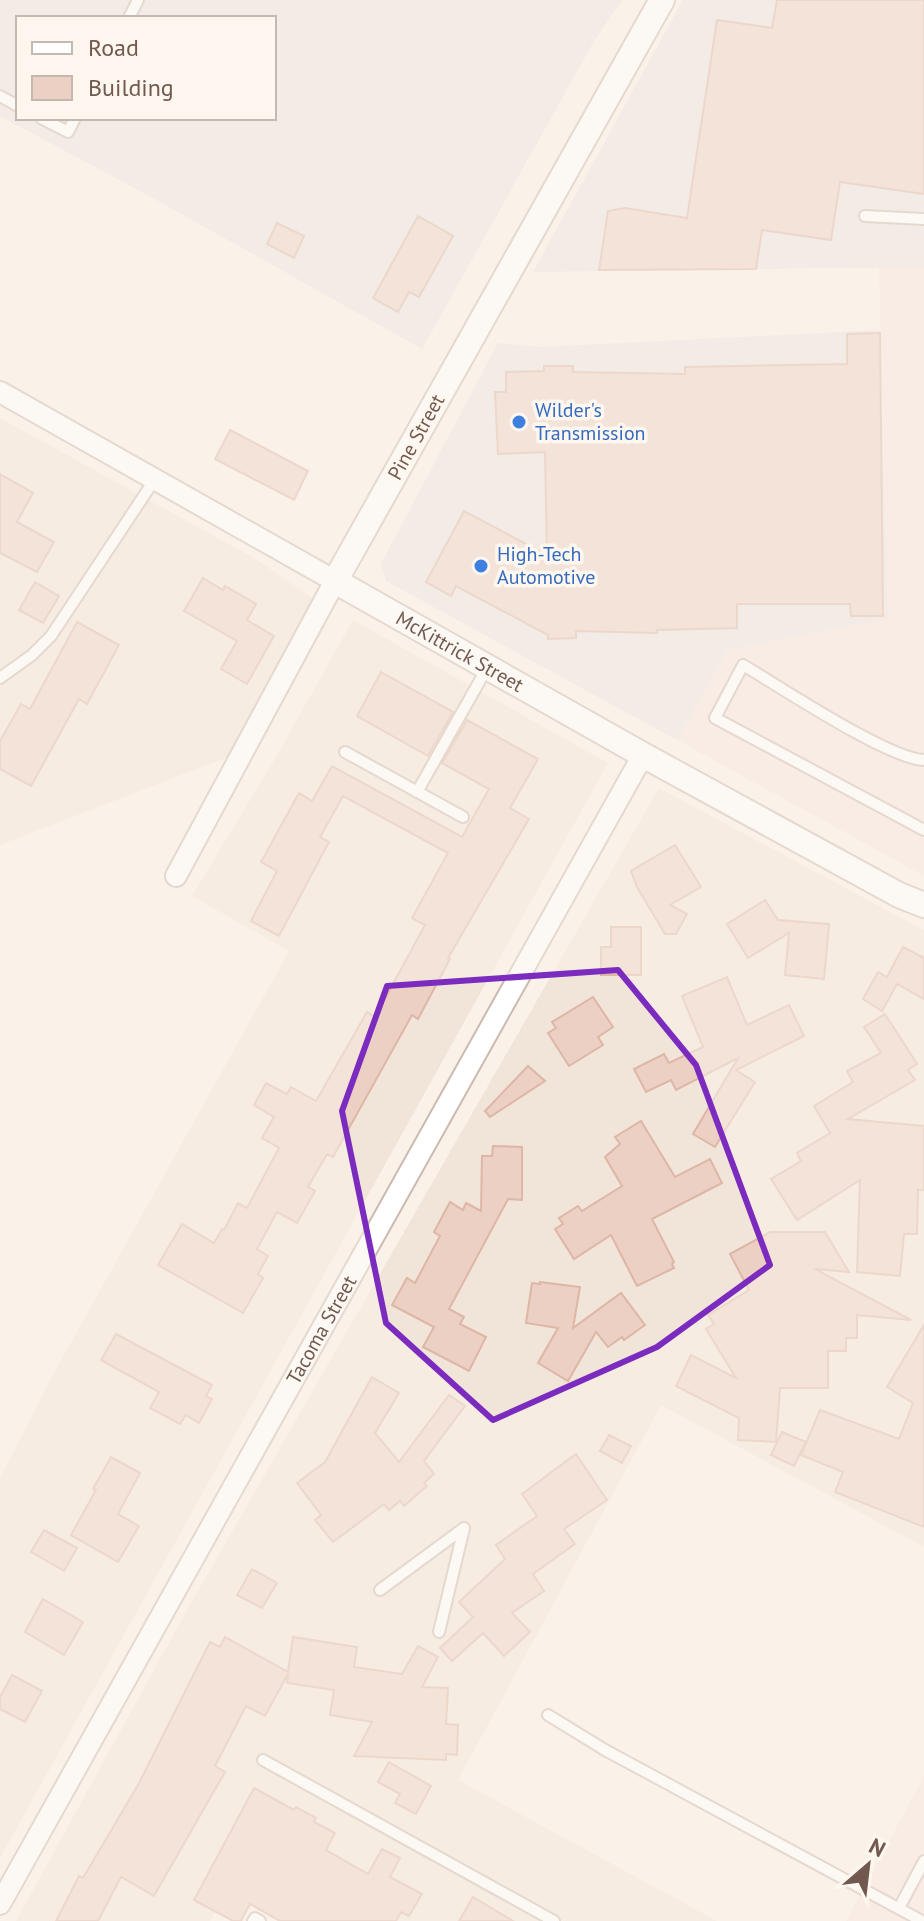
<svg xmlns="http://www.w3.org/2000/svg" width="924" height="1921" font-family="'PT Sans',sans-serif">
  <rect width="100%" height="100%" fill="#faf2e9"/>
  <g fill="#f1e4d9">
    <path d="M0,418L254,558L314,599L228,757L0,845Z"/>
    <path d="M353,620L608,763L0,1858V1478L49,1382L289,951L192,896L273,762Z"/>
    <path d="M659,788L924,930V1547L661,1405L458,1780L717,1921H335L239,1869L210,1921H16L187,1610Z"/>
  </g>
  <g fill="#f9e4df">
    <path d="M879,267H924V876L677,740L727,650L888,618Z"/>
    <path d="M924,1776V1921H846Z"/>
  </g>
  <g fill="#eae3df" fill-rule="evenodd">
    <path d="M0,0H622L593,43L422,349L153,198L0,116ZM18,18H274V118H18Z"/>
    <path d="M683,0H924V267L533,272Z"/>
    <path d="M880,330L888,618L727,650L677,740L386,581L381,564L498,343L542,347Z"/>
  </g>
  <g fill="#edd0c4" stroke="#deb6a6" stroke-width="2">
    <path d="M777,0H924V194L840,182L831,240L762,230L756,269L599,270L608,211L625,208L687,218L717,20L772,28Z"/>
    <path d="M418,216L453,236L419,297L409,292L398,312L373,298Z"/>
    <path d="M277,223L304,236L294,258L267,244Z"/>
    <path d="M880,333L883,616H851L850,604H737V628L657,630V633L576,631V638L548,639V635L456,586L451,596L426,582L464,511L547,555L545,452L498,454L495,392H506V372L544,371V366H573V372L685,374V367L847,364V334Z"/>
    <path d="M230,430L308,471L294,500L215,459Z"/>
    <path d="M0,474L33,493L17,522L54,542L37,572L0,553Z"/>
    <path d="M203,578L223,590L225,586L256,604L247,620L274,636L247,684L221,669L237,641L184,611Z"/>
    <path d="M35,582L59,596L43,623L19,610Z"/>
    <path d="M77,622L119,645L87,704L79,699L31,786L0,769V741L21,704L30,709Z"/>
    <path d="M381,672L453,712L428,756L357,716Z"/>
    <path d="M467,720L538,759L510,808L529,819L448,958L450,959L418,1019L412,1015L333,1157L327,1154L308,1187L315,1191L297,1223L277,1212L257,1249L268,1256L258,1274L263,1278L243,1313L158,1265L182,1224L214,1243L222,1229L224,1230L238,1203L247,1208L279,1148L262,1138L274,1117L254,1105L266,1083L287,1094L291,1087L316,1101L367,1012L375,1017L425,925L412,918L448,853L343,796L320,837L329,842L279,936L251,921L277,871L261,862L299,793L312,801L332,766L462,837L489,789L442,763Z"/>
    <path d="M675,845L701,887L670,905L687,914L676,934H665L637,887L631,871Z"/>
    <path d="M765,900L778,920L829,924L824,979L785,975L789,933L748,958L727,924Z"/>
    <path d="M611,927H641V975H601V947H611Z"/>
    <path d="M903,947L924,958V999L897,984L882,1011L863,999L878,972L887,977Z"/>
    <path d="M727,977L747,1025L789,1005L804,1036L736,1070L755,1082L715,1147L693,1134L738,1058L676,1090L671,1080L646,1092L634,1069L664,1054L669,1063L703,1047L682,996Z"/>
    <path d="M593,997L613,1027L598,1037L603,1045L569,1066L548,1033L556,1028L552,1022Z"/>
    <path d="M885,1014L917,1064L908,1070L915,1080L848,1119L924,1126V1190H918L917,1234H904L900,1276L857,1272L860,1180L797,1220L771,1179L801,1161L797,1153L830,1133L814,1106L853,1082L847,1071L881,1053L864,1027Z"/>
    <path d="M528,1066L545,1081L490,1117L485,1111Z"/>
    <path d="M641,1121L675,1177L710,1159L722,1183L652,1219L674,1262L672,1264L674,1268L637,1286L611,1235L574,1259L555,1229L563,1224L559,1218L578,1206L582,1211L622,1186L605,1157L620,1144L615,1137Z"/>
    <path d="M493,1146L522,1147V1200L508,1199L449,1309L464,1317L460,1324L486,1337L469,1371L423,1347L434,1327L392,1305L407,1278L415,1283L440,1236L434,1232L450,1202L463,1210L466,1203L481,1211L482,1156H492Z"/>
    <path d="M770,1232H825L849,1272L815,1269L911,1320L857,1315V1338H846V1351H828V1388H780L776,1442L738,1440L739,1418L676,1386L691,1355L736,1378L706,1329L714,1324L708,1315L749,1290L730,1254Z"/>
    <path d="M540,1282L580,1287L573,1328L621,1293L645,1325L624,1340L622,1337L608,1347L596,1332L568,1381L538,1363L558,1328L526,1323L532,1283L540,1284Z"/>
    <path d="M924,1325V1527L835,1492L843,1472L801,1455L820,1410L899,1439L913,1403L887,1387Z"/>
    <path d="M116,1334L212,1385L206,1396L212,1399L199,1423L186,1415L180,1424L150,1408L159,1392L101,1360Z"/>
    <path d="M372,1377L399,1393L375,1433L399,1462L449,1395L465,1406L424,1461L434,1474L424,1483L427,1486L404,1506L400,1501L389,1510L384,1504L333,1542L315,1520L321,1515L297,1483L325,1462Z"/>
    <path d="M782,1432L806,1442L794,1466L771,1455Z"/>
    <path d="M609,1435L631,1446L622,1463L600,1451Z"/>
    <path d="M576,1454L607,1500L564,1529L575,1544L533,1574L544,1591L512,1613L530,1632L504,1656L483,1633L452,1661L440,1648L473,1617L459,1602L505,1559L496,1545L537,1516L522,1494Z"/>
    <path d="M111,1457L140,1473L118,1514L139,1526L118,1562L71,1535L96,1490L93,1489Z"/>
    <path d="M44,1530L77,1548L64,1571L31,1552Z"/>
    <path d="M252,1569L277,1583L262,1608L237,1595Z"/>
    <path d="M43,1599L83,1622L64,1655L25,1632Z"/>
    <path d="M225,1637L288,1672L293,1637L357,1647L354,1667L402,1674L418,1646L438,1657L422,1687L448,1688L446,1724L458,1725L457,1755L446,1754V1760L354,1756L372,1722L330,1715L334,1690L287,1683L288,1674L265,1716L246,1706L215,1766L225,1772L154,1896L121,1877L98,1921H56L79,1876L83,1878L138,1785L210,1642L220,1647Z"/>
    <path d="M12,1675L42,1691L25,1722L0,1709V1697Z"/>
    <path d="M389,1762L431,1786L416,1814L395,1803L400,1794L378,1782Z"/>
    <path d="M254,1788L294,1810L296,1807L316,1818L314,1822L335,1833L326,1850L368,1874L382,1849L400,1858L390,1877L422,1894L409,1916L401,1912L396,1921H280L250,1904L241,1921H233L194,1900Z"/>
    <path d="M473,1897L513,1921H459Z"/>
  </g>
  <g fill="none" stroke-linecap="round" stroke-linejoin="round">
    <defs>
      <g id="service">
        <path d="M129,18L138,0"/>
        <path d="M0,96L18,106"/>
        <path d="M41,118L68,132L75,118"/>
        <path d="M865,216L924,219"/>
        <path d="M0,678L32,655L51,636L155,479"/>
        <path d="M345,752L463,817"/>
        <path d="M924,760C888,759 779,686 743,665L715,718L924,830"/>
        <path d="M417,792L487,668"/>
        <path d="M380,1590L464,1528L439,1632"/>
        <path d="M548,1715L605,1750L922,1921"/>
        <path d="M263,1760L554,1921"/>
        <path d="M899,1908L924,1861"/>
        <path d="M253,1921L255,1918L260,1921"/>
      </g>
      <g id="minor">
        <path d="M0,392L335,581L176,876"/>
        <path id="s1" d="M0,1904L643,755"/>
      </g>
      <g id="tertiary">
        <path id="s2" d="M662,0L335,581L643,755L899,895L924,905"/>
      </g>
    </defs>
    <use href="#service" stroke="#ccbab0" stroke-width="14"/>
    <use href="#minor" stroke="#ccbab0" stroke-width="24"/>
    <use href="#tertiary" stroke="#ccbab0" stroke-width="28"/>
    <use href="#service" stroke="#fff" stroke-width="10"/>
    <use href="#minor" stroke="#fff" stroke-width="20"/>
    <use href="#tertiary" stroke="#fff" stroke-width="24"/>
  </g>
  <path d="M0 0H924V1921H0ZM618,970L696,1065L770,1265L657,1347L493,1420L386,1323L342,1111L387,986Z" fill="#faf2e9" fill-opacity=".55" fill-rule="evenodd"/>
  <path fill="none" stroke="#7b2cbf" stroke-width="6" stroke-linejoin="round" d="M618,970L696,1065L770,1265L657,1347L493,1420L386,1323L342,1111L387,986Z"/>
  <g fill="#3f7fe0" stroke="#fdf7f0" stroke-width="3">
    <circle cx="519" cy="422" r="8"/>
    <circle cx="481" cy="566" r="8"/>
  </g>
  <g text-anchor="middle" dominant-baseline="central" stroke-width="7" stroke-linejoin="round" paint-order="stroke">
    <g font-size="20" fill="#366cbe" stroke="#fdf7f0" text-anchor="start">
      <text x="535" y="410">Wilder's<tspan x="535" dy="23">Transmission</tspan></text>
      <text x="497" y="554">High-Tech<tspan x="497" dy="23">Automotive</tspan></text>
    </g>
    <g font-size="20" fill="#72594f" stroke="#fdf7f0">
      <text transform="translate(416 437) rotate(-61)">Pine Street</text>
      <text stroke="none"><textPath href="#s2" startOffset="810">McKittrick Street</textPath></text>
      <text stroke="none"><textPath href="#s1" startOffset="658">Tacoma Street</textPath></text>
    </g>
  </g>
  <rect x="16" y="16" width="260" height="104" fill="#fdf7f0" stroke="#c5b8b0" stroke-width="2"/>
  <rect x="32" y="42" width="40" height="12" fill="#ffffff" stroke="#c5b8b0" stroke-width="2"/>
  <text x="88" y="56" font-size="24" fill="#72594f">Road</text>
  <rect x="32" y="76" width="40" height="24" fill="#edd0c4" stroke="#c5b8b0" stroke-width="2"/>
  <text x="88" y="96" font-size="24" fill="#72594f">Building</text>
  <g transform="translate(868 1865) rotate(28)" stroke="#fdf7f0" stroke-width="6" paint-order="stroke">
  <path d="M0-6L14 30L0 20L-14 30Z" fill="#72594f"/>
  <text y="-12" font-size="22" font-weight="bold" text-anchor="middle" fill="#72594f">N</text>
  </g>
</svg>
